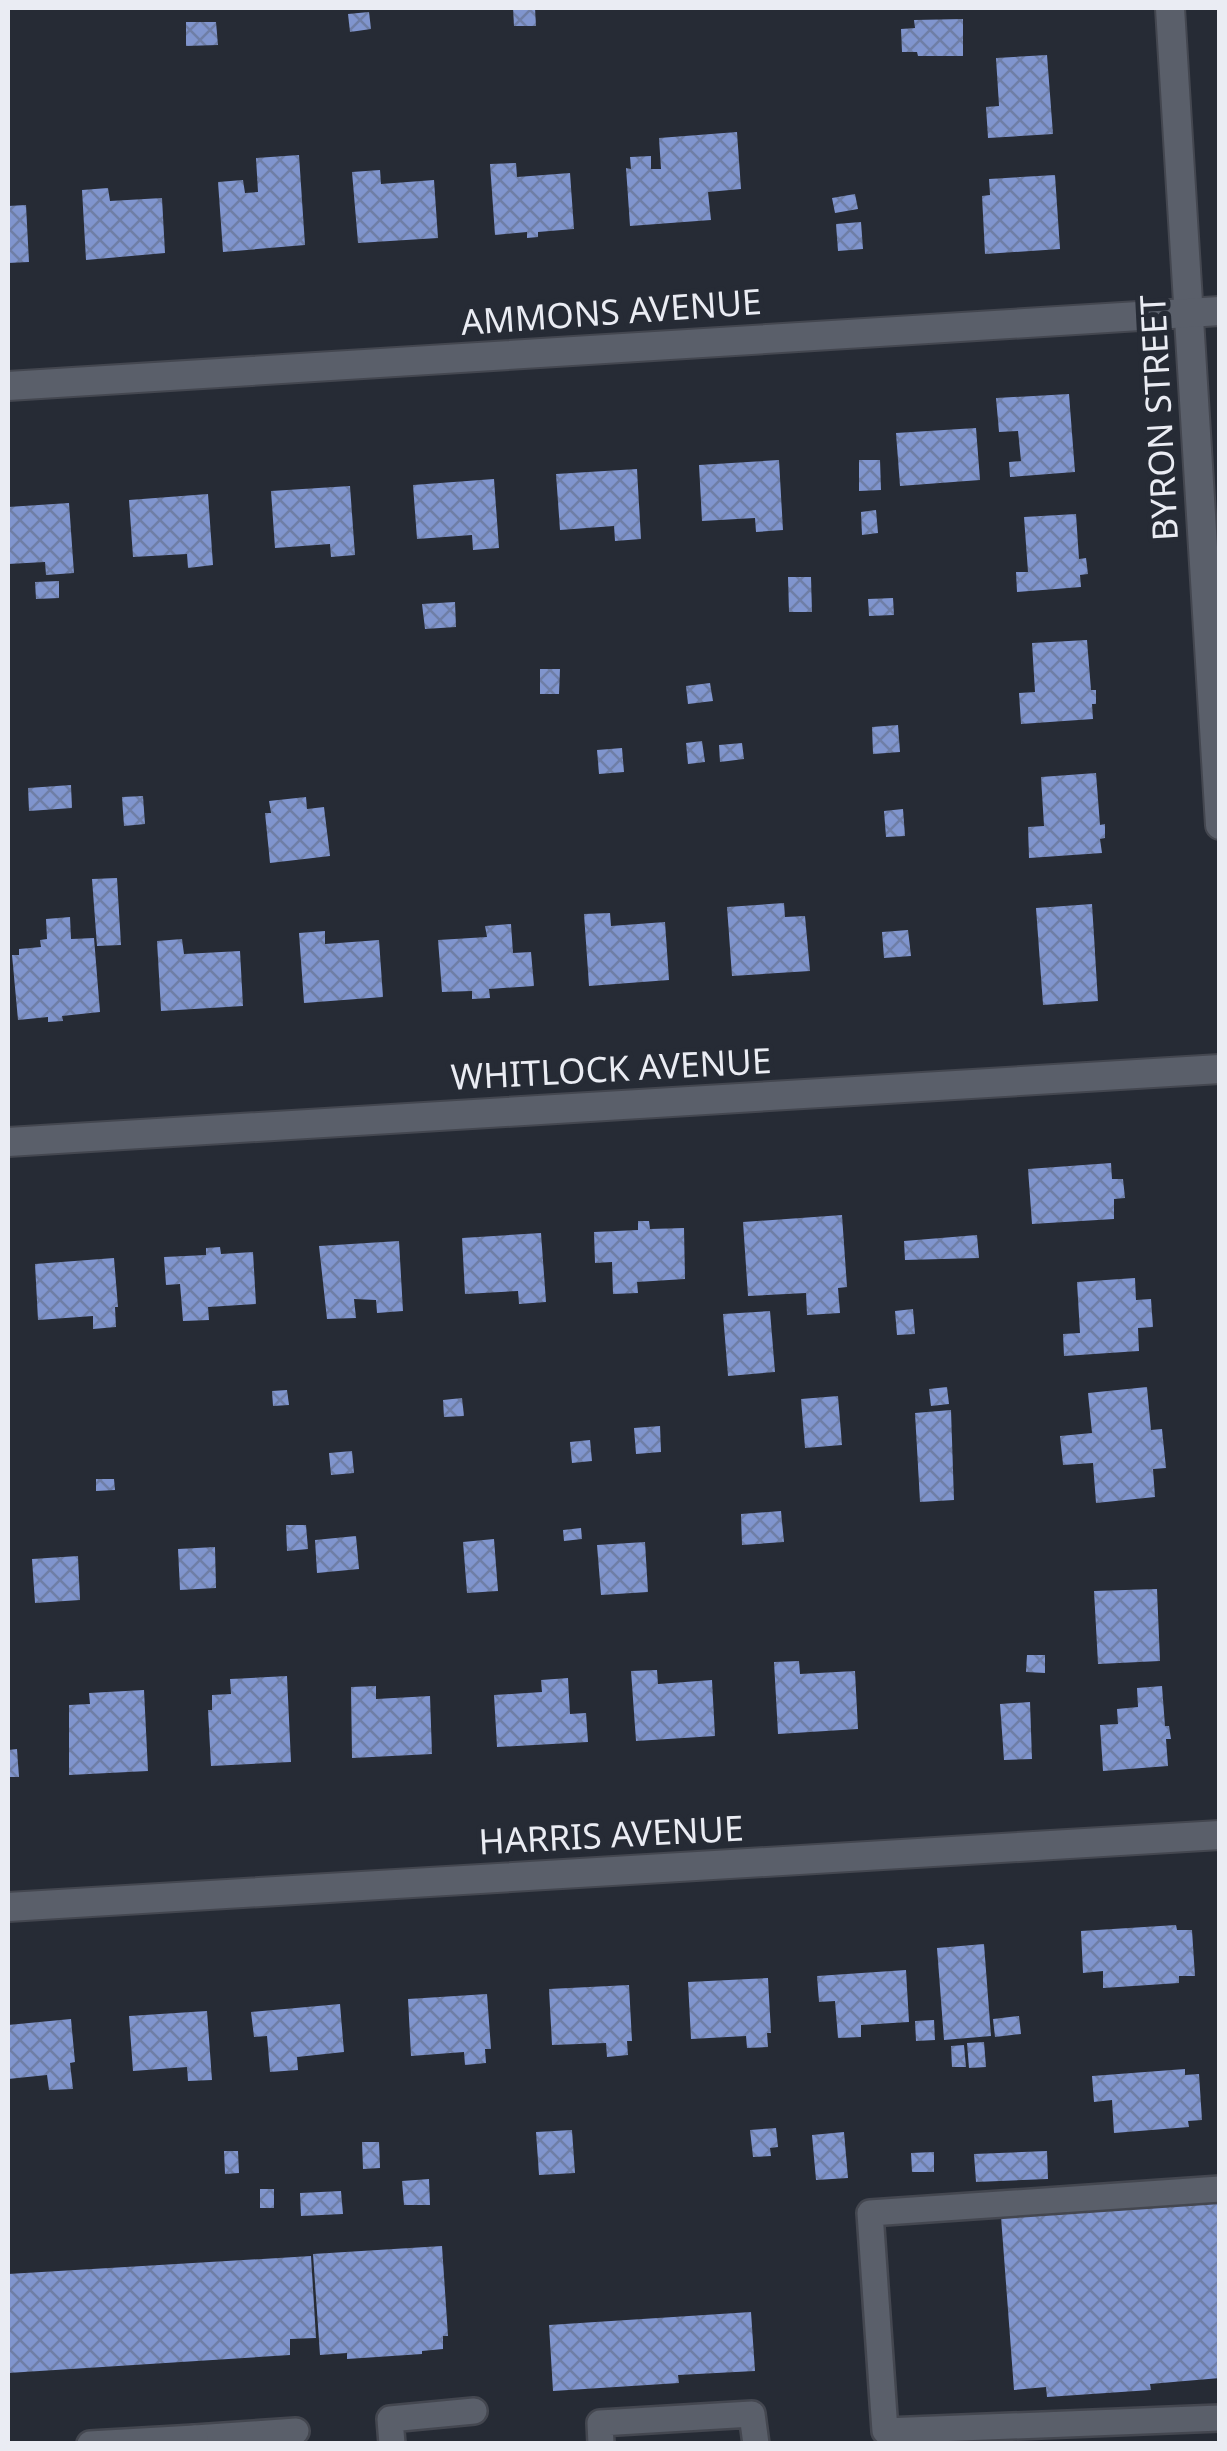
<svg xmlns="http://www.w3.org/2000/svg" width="1227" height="2451" font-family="'Noto Sans',sans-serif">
  <defs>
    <pattern id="building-cross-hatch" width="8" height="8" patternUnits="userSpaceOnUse" patternTransform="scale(2.5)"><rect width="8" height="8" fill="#8095ce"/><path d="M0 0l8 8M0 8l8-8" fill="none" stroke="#6f7ea6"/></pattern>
  </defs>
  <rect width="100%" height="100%" fill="#262b35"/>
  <g fill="url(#building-cross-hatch)">
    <path d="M513,8H535L536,26H514Z"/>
    <path d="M369,12L371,29L350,32L348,14Z"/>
    <path d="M963,19V56H918L917,52H902L901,29L915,28L914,20Z"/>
    <path d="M186,22H216L218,45L186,46Z"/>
    <path d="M1047,55L1053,134L988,138L986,107L999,106L996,58Z"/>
    <path d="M737,132L741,189L708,192L711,220L630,226L626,168L631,169L630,157L651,156V169H661L659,138Z"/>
    <path d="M299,155L305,245L223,252L218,182L243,180L245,193L258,192L256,158Z"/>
    <path d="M516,163L517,177L570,173L574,229L538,232V237L527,238V232L495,235L490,164Z"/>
    <path d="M380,170L381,184L434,180L438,238L358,243L352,172Z"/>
    <path d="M1055,175L1060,249L985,254L982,196L990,195L989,179Z"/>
    <path d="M108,188L110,201L162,198L165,253L86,260L82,190Z"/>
    <path d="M855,194L858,209L835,213L832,198Z"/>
    <path d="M26,205L29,262L8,263V206Z"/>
    <path d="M861,222L863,249L838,251L836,224Z"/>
    <path d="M1069,394L1075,472L1010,477L1009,462L1021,461L1018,431L999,432L996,398Z"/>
    <path d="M976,428L980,480L900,486L896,433Z"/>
    <path d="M779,460L783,530L756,532L755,518L702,521L699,465Z"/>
    <path d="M859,460H880L881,490L859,491Z"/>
    <path d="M637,469L641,539L615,541L614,526L560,530L556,474Z"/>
    <path d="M494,479L499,548L473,550L472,535L417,539L413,485Z"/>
    <path d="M350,486L355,555L331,557L330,544L275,548L271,491Z"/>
    <path d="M208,494L213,565L188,568L187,554L133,557L129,500Z"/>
    <path d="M69,503L74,573L46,575L45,562L8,564V507Z"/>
    <path d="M876,510L878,533L862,535L861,512Z"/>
    <path d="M1076,514L1079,559L1086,558L1088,574L1080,575L1081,587L1017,592L1016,572H1028L1024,517Z"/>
    <path d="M788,577H811L812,612H789Z"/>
    <path d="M59,581V598L36,599L35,582Z"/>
    <path d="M893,598L894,615L869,616L868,599Z"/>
    <path d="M455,602L456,627L425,629L422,604Z"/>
    <path d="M1087,640L1091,690H1096V704H1092L1093,719L1021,724L1019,693L1035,692L1032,643Z"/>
    <path d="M540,669H560L559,694H540Z"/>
    <path d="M710,683L713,701L688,704L686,686Z"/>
    <path d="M898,725L900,752L873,754L872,727Z"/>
    <path d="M702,741L705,762L688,764L686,743Z"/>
    <path d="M742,743L744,759L720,762L719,745Z"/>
    <path d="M622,748L624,772L599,774L597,750Z"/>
    <path d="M1096,773L1100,825L1105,824V838L1100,839L1102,853L1029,858L1028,827L1044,826L1041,777Z"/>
    <path d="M71,785L72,808L29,811L28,788Z"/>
    <path d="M143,796L145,824L124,826L122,797Z"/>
    <path d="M306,797L307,809L324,807L330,856L270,863L265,813H271L269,801Z"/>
    <path d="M903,809L905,836L886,837L884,811Z"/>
    <path d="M117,878L121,945L97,946L92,879Z"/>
    <path d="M784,903L785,917L805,916L810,971L732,976L727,907Z"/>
    <path d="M1092,904L1098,1001L1043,1005L1036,908Z"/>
    <path d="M610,913L611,926L665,922L669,980L589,986L584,914Z"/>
    <path d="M70,917L71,939L94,938L100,1012L62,1016L63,1021L48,1022V1017L18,1020L12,955H19V949L41,947L40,940L47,939L46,919Z"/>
    <path d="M511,924L513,953L531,952L534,986L489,989L490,998L472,999V991L442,992L438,940L487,937L485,926Z"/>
    <path d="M908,930L911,956L884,958L882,932Z"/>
    <path d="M325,931V944L379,940L383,997L304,1003L299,933Z"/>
    <path d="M182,939L184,954L240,951L243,1006L161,1011L157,941Z"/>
    <path d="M1111,1163L1112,1179H1123L1125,1198L1114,1199V1219L1032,1224L1028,1169Z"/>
    <path d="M842,1215L847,1287L838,1288L840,1313L807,1315L806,1293L748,1296L743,1222Z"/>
    <path d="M638,1221H649L650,1229L684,1228L685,1279L637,1282L638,1293L613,1294L612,1262L595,1263L594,1232L638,1230Z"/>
    <path d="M541,1233L546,1302L519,1304L518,1291L465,1294L462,1238Z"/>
    <path d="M977,1235L979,1258L905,1260L904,1241Z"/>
    <path d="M399,1241L403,1311L377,1313L376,1300L354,1299L356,1318L327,1319L319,1246Z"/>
    <path d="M220,1247L221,1254L253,1252L256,1304L208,1307L209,1320L183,1321L180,1284L166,1285L164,1257L206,1255V1248Z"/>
    <path d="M114,1258L118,1307H115L116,1327L93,1329V1316L38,1320L35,1264Z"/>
    <path d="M1135,1278L1136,1300L1151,1299L1153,1327L1138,1328L1139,1351L1064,1356L1063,1334L1080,1333L1077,1282Z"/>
    <path d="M913,1309L915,1334L897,1335L895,1311Z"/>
    <path d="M770,1311L775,1372L728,1376L723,1314Z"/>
    <path d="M947,1387L949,1404L931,1406L929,1389Z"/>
    <path d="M1147,1387L1151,1430L1162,1429L1166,1468L1153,1469L1155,1497L1096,1503L1093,1463L1063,1465L1060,1436L1092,1433L1088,1393Z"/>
    <path d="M287,1390L289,1405L273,1406L272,1391Z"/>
    <path d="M838,1396L842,1445L805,1448L801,1399Z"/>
    <path d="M462,1398L464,1416L444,1417L443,1400Z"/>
    <path d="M951,1410L954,1500L920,1502L915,1413Z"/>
    <path d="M660,1426L661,1452L636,1454L634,1428Z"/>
    <path d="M590,1440L592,1461L572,1463L570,1442Z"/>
    <path d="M352,1451L354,1473L331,1475L329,1453Z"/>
    <path d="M96,1479H114L115,1490L96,1491Z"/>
    <path d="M781,1511L784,1542L742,1545L741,1514Z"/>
    <path d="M286,1525H306L308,1549L287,1551Z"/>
    <path d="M581,1528L582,1539L564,1541L563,1530Z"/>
    <path d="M356,1536L359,1569L317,1573L315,1540Z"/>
    <path d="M494,1539L498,1591L467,1593L463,1542Z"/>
    <path d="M645,1542L648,1592L601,1595L597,1545Z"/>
    <path d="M215,1547L216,1588L180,1590L178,1549Z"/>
    <path d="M78,1556L80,1600L35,1603L32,1559Z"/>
    <path d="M1157,1589L1160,1661L1098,1664L1094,1591Z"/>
    <path d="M1027,1655H1045V1673L1026,1672Z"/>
    <path d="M799,1661L800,1674L855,1671L858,1729L778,1734L774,1662Z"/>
    <path d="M657,1670L658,1684L712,1680L715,1736L636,1741L631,1671Z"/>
    <path d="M287,1676L291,1762L211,1766L208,1710H212V1695L231,1694L230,1679Z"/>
    <path d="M568,1678L570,1714L586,1713L588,1742L497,1747L494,1695L542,1692L541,1680Z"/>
    <path d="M376,1686V1699L430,1696L432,1754L352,1758L351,1687Z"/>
    <path d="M1162,1686L1165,1726H1169L1171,1739H1166L1168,1766L1103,1771L1100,1725L1118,1724L1117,1709L1138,1707L1137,1688Z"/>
    <path d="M144,1690L148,1771L69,1775V1705L90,1704L89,1693Z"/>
    <path d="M1030,1702L1032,1759L1004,1760L1000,1704Z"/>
    <path d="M17,1749L19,1777H8V1750Z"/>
    <path d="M1176,1925L1177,1930H1192L1195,1976H1179V1983L1103,1988V1971L1083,1973L1081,1931Z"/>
    <path d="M984,1944L991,2036L944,2040L937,1948Z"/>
    <path d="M906,1970L909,2022L861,2025V2037L838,2038L835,2001L819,2002L817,1976Z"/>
    <path d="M768,1978L771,2033H767L768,2047L747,2048L746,2036L691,2039L688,1982Z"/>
    <path d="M629,1985L632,2041H627L628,2055L607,2057L606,2043L552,2045L549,1989Z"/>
    <path d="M487,1994L491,2049H485L486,2063L465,2065L464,2052L411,2056L408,1999Z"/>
    <path d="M340,2004L344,2052L297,2057L298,2070L270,2072L267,2036L254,2037L251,2012Z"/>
    <path d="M207,2011L212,2080L188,2081L187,2067L133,2071L129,2016Z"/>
    <path d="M1019,2016L1021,2034L995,2037L993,2019Z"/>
    <path d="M71,2019L75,2062L70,2063L73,2089L49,2090L47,2075L8,2079V2025Z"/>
    <path d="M934,2020L935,2040L916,2041L915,2021Z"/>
    <path d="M984,2042L986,2067L969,2068L967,2043Z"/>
    <path d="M964,2045L966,2067H952L951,2046Z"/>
    <path d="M1185,2069V2075L1199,2074L1202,2120L1188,2121L1189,2127L1114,2133L1112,2100L1094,2102L1092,2076Z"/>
    <path d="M776,2128L778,2147L770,2148L771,2156L753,2157L750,2130Z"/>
    <path d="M572,2130L575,2173L539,2175L536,2132Z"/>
    <path d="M844,2132L848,2178L816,2180L812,2135Z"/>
    <path d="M362,2142H379L380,2168L363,2169Z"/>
    <path d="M224,2151H238L239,2173L225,2174Z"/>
    <path d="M1047,2151L1048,2179L976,2182L974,2154Z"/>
    <path d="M934,2152V2172H912L911,2153Z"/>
    <path d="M429,2179L430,2205H404L402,2181Z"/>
    <rect x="260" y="2189" width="14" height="19"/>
    <path d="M341,2191L343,2214L301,2216L300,2193Z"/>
    <path d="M1220,2202V2378L1150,2384L1151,2390L1047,2397L1046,2387L1014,2390L1001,2217Z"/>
    <path d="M442,2246L448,2336H443V2349L422,2351V2354L347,2359V2353L320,2355L313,2254Z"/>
    <path d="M311,2256L316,2338L290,2339V2355L8,2373V2274Z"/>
    <path d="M751,2312L755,2371L678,2375L679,2383L553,2391L549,2325Z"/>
  </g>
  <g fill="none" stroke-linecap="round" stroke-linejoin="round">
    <defs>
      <g id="service">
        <path d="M1220,2189L870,2213L885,2431L1220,2418"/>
        <path d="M195,2438L296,2431"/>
        <path d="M90,2444L195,2438V2444"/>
        <path d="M392,2444L390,2419L474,2411"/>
        <path d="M601,2444L600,2423L752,2414L756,2444"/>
      </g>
      <g id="minor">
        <path d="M1170,8L1220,825"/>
        <path d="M8,386L1220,311"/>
        <path d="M8,1142L1220,1069"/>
        <path d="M8,1907L1220,1835"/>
      </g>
    </defs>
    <use href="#service" stroke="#444750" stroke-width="30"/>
    <use href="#minor" stroke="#444750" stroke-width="32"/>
    <use href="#service" stroke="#5a5f6a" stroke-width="25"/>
    <use href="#minor" stroke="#5a5f6a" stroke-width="28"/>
  </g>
  <g text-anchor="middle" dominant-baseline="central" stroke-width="10" stroke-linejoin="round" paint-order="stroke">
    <g font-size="35" fill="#eaecf3" stroke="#262b35">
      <text transform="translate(611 311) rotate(-4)">AMMONS AVENUE</text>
      <text transform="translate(1158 418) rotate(-93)">BYRON STREET</text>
      <text transform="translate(611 1068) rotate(-3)">WHITLOCK AVENUE</text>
      <text transform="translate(611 1834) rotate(-3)">HARRIS AVENUE</text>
    </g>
  </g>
  <rect width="1227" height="2451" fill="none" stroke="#eaecf3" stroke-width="20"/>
</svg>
